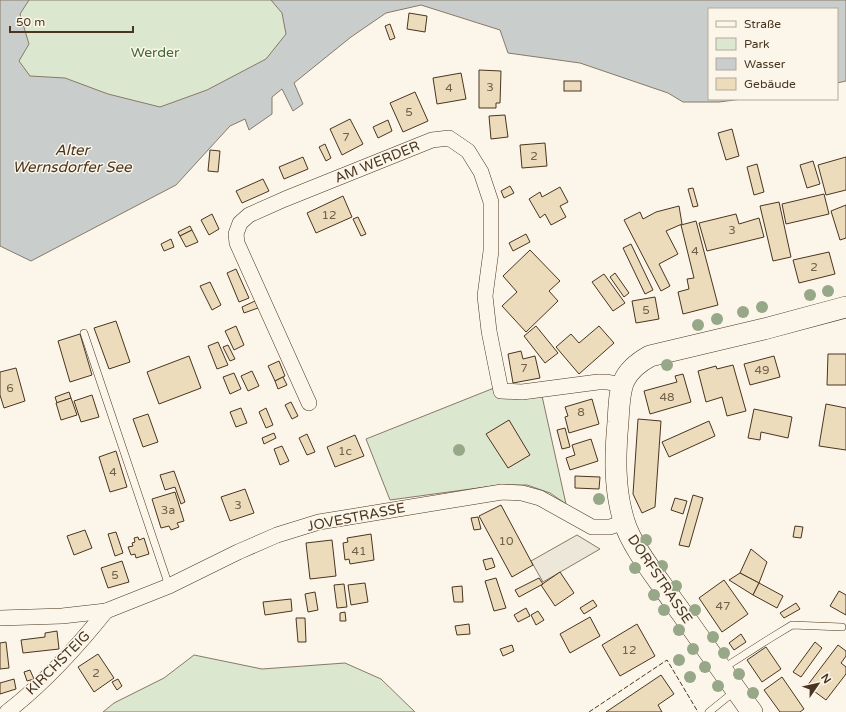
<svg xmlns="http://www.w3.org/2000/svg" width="846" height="712" font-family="'Varela Round',sans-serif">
  <rect width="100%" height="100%" fill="#fbf6e9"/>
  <g fill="#dce7d0" stroke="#887966">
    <path d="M0,0H340L316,37L25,184Z"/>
    <path d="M494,388L542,396L566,504L550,493L527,485H500L390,500L366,439Z"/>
    <path d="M194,655L262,669L345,663L381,679L415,712H103L114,703L164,678Z"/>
  </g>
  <path fill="#ede7d9" stroke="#887966" d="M577,535L600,549L543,582L531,561Z"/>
  <path fill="#c9cecd" stroke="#887966" d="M0,0H29L20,14L29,44L19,61L30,76L65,78L108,94L160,107L207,90L266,59L286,34L282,13L271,0H846V81L837,83V9H709V99H742L719,102H683L668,93L580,63L508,53L500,30L421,5L386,13L351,37L294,83L303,104L293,111L282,89L272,97V114L249,130L245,119L230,126L176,185L31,261L0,246Z"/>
  <g fill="#ecdcbc" stroke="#4a3520">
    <path d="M409,13L427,16L425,32L407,29Z"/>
    <path d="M390,24L395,38L390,40L385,26Z"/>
    <path d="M479,70L501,71L500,103H496V108H479Z"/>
    <path d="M461,73L466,99L437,104L433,78Z"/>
    <rect x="564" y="81" width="17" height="10"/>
    <path d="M415,92L428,121L403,132L390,103Z"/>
    <path d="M505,115L508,137L491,139L489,116Z"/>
    <path d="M350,119L363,144L342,155L330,129Z"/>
    <path d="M388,120L392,131L378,138L373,127Z"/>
    <path d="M732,129L739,156L726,160L718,133Z"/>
    <path d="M545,143L547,166L522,168L520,145Z"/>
    <path d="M325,144L331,158L326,161L319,147Z"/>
    <path d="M210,150L220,151L218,172L208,171Z"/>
    <path d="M303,157L308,169L284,179L279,167Z"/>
    <path d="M846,157V190L826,195L818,165Z"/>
    <path d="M813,161L820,184L807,188L800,165Z"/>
    <path d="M757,164L764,192L754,195L747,167Z"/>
    <path d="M263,179L269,191L242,203L236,191Z"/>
    <path d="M510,186L514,193L504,198L501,191Z"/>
    <path d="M560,187L568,202L560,206L566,217L551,225L545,214L540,218L529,199L540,192L542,197Z"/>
    <path d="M693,188L698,206L693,207L688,189Z"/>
    <path d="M824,194L829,214L786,224L782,204Z"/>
    <path d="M343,196L352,217L316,233L307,213Z"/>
    <path d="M779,202L791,257L773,261L760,206Z"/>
    <path d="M846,205V238L840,240L831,211Z"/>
    <path d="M679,206L682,224L666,231L678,254L659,264L670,286L661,291L624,220L640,212L643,219L656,212Z"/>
    <path d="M212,214L219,229L209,235L201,220Z"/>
    <path d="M736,214L739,224L759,218L764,237L707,251L699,223Z"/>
    <path d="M358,217L366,234L361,236L353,219Z"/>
    <path d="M696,221L718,305L683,314L678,292L689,289L687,279L694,278L681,225Z"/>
    <path d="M190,226L192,230L180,236L178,232Z"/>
    <path d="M192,230L198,242L186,247L180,236Z"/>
    <path d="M526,234L530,242L513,251L509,243Z"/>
    <path d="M171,239L174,247L164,251L161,244Z"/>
    <path d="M631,244L653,290L645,294L623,248Z"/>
    <path d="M530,250L560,281L549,291L558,301L526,332L502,306L517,292L503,276Z"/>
    <path d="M829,252L835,274L799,283L793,260Z"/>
    <path d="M236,269L249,298L239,302L227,273Z"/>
    <path d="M615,273L629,293L624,297L610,277Z"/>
    <path d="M604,274L625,303L613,311L592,282Z"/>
    <path d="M210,282L221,305L212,310L200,286Z"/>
    <path d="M655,297L659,319L636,323L632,301Z"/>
    <path d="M255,301L258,308L244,313L242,307Z"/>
    <path d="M116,321L130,362L109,369L94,328Z"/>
    <path d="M236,326L244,345L234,350L225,331Z"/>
    <path d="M536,326L558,353L545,363L524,336Z"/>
    <path d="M599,326L614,343L579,374L556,347L571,334L579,343Z"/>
    <path d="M80,334L92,375L70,382L58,341Z"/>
    <path d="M218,342L228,365L217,369L208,346Z"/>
    <path d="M228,345L235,359L230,361L223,347Z"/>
    <path d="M521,351L523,359L535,356L540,378L513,383L508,354Z"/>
    <path d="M828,354H846V385H827Z"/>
    <path d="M189,356L201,388L159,404L147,372Z"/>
    <path d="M774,356L780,377L750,385L744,364Z"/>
    <path d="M279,361L285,376L275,381L268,366Z"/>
    <path d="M733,365L746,411L727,416L722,397L706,402L698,371L716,366L717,369Z"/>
    <path d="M16,368L25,401L4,408L0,395V372Z"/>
    <path d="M252,371L259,386L248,391L241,376Z"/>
    <path d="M234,373L241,389L230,394L223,377Z"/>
    <path d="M683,374L691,402L650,414L644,391L677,382L675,376Z"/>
    <path d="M283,377L287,385L278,389L275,381Z"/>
    <path d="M69,392L71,398L57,403L55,397Z"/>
    <path d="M92,395L99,417L81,422L74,401Z"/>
    <path d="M71,398L77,415L61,420L56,403Z"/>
    <path d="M592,399L599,424L569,433L565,417L568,416L565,407Z"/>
    <path d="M291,402L298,416L292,419L285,405Z"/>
    <path d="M826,404L846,408V450L819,446Z"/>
    <path d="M241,408L247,423L236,427L230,412Z"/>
    <path d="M266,408L273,425L266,428L259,412Z"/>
    <path d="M754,409L792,417L788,438L761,432L760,440L748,438Z"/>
    <path d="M148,414L158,442L143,447L133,419Z"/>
    <path d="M638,419L661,421L655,507L642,513L633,494Z"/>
    <path d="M509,420L530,455L508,468L486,434Z"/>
    <path d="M709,421L715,436L669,457L662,442Z"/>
    <path d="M565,428L570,447L562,449L557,430Z"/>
    <path d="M274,433L276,438L264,444L262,438Z"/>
    <path d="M307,434L315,452L307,455L299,438Z"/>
    <path d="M355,435L364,456L335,467L327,447Z"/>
    <path d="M591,439L598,461L570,470L566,458L575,455L572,445Z"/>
    <path d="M282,446L289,461L280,465L274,449Z"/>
    <path d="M116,451L127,487L110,492L99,457Z"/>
    <path d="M174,471L185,502L181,504L175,487L165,490L160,475Z"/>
    <path d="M575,476L600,477L599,489L575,488Z"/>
    <path d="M245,489L254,513L230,521L221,497Z"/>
    <path d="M175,492L184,521L177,523L179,527L171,530L169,526L161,528L152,499Z"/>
    <path d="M693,495L703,498L689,547L679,545Z"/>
    <path d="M675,498L687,501L683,514L671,510Z"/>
    <path d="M501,505L533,565L512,577L479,516Z"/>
    <path d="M478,517L481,529L474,530L471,518Z"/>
    <path d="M795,526L803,527L801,538L793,537Z"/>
    <path d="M85,530L92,548L74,555L67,536Z"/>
    <path d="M116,532L123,553L115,556L108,534Z"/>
    <path d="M371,534L374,560L350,564L349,559L345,560L343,543L348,542L347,538Z"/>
    <path d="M138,537L139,540L144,538L149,554L136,558L135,554L131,555L128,547L133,546L132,543L135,542L134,538Z"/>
    <path d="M332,540L336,576L310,579L306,543Z"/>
    <path d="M751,549L767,562L759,583L740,573Z"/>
    <path d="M492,558L495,567L486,570L483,560Z"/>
    <path d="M122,561L129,582L108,588L101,568Z"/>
    <path d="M560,572L574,593L555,606L541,585Z"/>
    <path d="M740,573L759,583L753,595L729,580Z"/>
    <path d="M496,578L506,608L494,611L485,581Z"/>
    <path d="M539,578L543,584L519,597L515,590Z"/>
    <path d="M724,580L748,614L722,632L699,598Z"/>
    <path d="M365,583L368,602L351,605L348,585Z"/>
    <path d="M759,583L783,596L777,608L753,595Z"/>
    <path d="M344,584L347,607L337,608L334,585Z"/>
    <path d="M462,586L463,602H454L452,587Z"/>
    <path d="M839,591L846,595V615L830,606Z"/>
    <path d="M315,592L318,610L308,612L305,594Z"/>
    <path d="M291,599L292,611L265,615L263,602Z"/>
    <path d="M593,600L597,606L584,614L580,608Z"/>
    <path d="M796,603L800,609L784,618L780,613Z"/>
    <path d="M526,608L530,616L518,622L514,615Z"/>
    <path d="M538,611L544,620L536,625L531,615Z"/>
    <path d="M345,612L346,621H340V613Z"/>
    <path d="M590,617L600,636L570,653L560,634Z"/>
    <path d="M296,618H305L306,642H298Z"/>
    <path d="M469,624L470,634L457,635L455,626Z"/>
    <path d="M637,624L655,656L620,676L602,645Z"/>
    <path d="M57,631L59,649L23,653L21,640L45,637V633Z"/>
    <path d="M741,634L746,642L734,650L729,643Z"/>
    <path d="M6,642L9,668L0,669V643Z"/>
    <path d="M815,642L822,648L801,677L793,672Z"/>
    <path d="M512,645L514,651L503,656L500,649Z"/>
    <path d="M838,645L846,651V656L841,663L846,667V674L826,700L807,686Z"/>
    <path d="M766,647L781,669L762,682L747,660Z"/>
    <path d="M98,654L114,678L94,692L78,667Z"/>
    <path d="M30,670L34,679L27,681L24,672Z"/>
    <path d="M661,675L674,694L658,705L662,712H606Z"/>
    <path d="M782,677L804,709L800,712H780L764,690Z"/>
    <path d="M14,679L16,689L0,694V683Z"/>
    <path d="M118,679L122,686L117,690L112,682Z"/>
  </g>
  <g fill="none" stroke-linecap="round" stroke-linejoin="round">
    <defs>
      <g id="lane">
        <path d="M84,333L169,586"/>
        <path d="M722,669L769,639L792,625L842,627"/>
        <path d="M709,712L735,691"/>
      </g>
      <g id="street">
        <path d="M309,403L237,243L236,234L240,223L249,215L285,199L432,140L449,138L468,151L481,172L491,202V251L485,296L489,331L501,391L522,392L598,382H607L622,385"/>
        <path d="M0,618L62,616L106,611L169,586L238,552L277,535L319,522L502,492L522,493L540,498L592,527H610L624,522"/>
        <path d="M7,712C42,685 78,646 106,611"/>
      </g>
      <path id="secondary" d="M752,712C725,675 700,638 673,601C658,579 631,546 624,521C614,489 615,455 618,422C620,389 619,373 650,356L764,329L846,307"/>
    </defs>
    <use href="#lane" stroke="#4a3520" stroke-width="8"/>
    <use href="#street" stroke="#4a3520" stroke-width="16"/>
    <use href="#secondary" stroke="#4a3520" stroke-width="22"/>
    <use href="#lane" stroke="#fbf6e9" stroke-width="7"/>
    <use href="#street" stroke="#fbf6e9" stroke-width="15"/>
    <use href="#secondary" stroke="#fbf6e9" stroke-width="21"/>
    <path stroke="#4a3520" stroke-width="1" stroke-dasharray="5 2" stroke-linecap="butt" d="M589,712L667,660L698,712"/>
  </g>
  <g fill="#96a887">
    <circle cx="828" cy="291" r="6"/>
    <circle cx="810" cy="295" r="6"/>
    <circle cx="762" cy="307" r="6"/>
    <circle cx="743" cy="312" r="6"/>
    <circle cx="717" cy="319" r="6"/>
    <circle cx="698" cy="325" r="6"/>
    <circle cx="667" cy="365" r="6"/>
    <circle cx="459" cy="450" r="6"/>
    <circle cx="599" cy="499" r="6"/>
    <circle cx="646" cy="540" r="6"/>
    <circle cx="662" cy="566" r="6"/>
    <circle cx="635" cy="568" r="6"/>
    <circle cx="676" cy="586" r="6"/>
    <circle cx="654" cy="595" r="6"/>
    <circle cx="664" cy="610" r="6"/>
    <circle cx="695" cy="610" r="6"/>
    <circle cx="679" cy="630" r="6"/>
    <circle cx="713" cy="637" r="6"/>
    <circle cx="693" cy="649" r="6"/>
    <circle cx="724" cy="653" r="6"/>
    <circle cx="679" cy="660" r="6"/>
    <circle cx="705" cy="667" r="6"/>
    <circle cx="739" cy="674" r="6"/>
    <circle cx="690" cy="677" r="6"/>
    <circle cx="718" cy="686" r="6"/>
    <circle cx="753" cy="693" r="6"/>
  </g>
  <g text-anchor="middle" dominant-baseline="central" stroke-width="3" stroke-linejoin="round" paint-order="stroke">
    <g font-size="12" fill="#725f47">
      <text x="490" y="87">3</text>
      <text x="449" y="88">4</text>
      <text x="409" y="112">5</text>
      <text x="346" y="137">7</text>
      <text x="534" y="156">2</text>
      <text x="329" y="215">12</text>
      <text x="732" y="230">3</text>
      <text x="695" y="251">4</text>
      <text x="814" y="267">2</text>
      <text x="646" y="310">5</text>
      <text x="524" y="368">7</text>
      <text x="762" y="370">49</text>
      <text x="10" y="388">6</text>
      <text x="667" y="397">48</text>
      <text x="581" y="412">8</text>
      <text x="345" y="451">1c</text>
      <text x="113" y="472">4</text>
      <text x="238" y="505">3</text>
      <text x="168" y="510">3a</text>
      <text x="506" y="541">10</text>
      <text x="359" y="551">41</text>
      <text x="115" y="575">5</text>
      <text x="723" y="606">47</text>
      <text x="629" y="650">12</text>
      <text x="96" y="673">2</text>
    </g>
    <g font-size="14" fill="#436837" stroke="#fbf6e9">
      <text x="155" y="52">Werder</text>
    </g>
    <g font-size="14" fill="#4a3520" stroke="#fbf6e9">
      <text transform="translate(377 162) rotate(-22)">AM WERDER</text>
      <text transform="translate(356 517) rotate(-11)">JOVESTRASSE</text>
      <text transform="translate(660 579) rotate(56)">DORFSTRASSE</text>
      <text transform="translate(58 663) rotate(-45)">KIRCHSTEIG</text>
    </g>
    <g font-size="15" font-style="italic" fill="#4a3520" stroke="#fbf6e9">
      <text x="72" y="150">Alter<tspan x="72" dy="17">Wernsdorfer See</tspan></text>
    </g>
  </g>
  <rect x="708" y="8" width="130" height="92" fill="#fbf6e9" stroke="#b4a999"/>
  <rect x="716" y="21" width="20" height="6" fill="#fbf6e9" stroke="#b4a999"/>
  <text x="744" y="28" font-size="12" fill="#4a3520">Straße</text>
  <rect x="716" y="38" width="20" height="12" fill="#dce7d0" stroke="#b4a999"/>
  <text x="744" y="48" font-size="12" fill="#4a3520">Park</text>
  <rect x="716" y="58" width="20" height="12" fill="#c9cecd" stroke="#b4a999"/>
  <text x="744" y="68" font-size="12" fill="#4a3520">Wasser</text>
  <rect x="716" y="78" width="20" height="12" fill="#ecdcbc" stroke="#b4a999"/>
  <text x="744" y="88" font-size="12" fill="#4a3520">Gebäude</text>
  <g transform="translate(818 684) rotate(56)" stroke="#fbf6e9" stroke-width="3" paint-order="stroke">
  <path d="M0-3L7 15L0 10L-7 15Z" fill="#4a3520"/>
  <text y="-6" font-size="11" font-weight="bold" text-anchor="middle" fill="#4a3520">N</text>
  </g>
  <path d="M10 26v6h123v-6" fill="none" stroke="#4a3520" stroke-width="2"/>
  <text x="16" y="26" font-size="12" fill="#4a3520" stroke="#fbf6e9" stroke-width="3" paint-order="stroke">50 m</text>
</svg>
